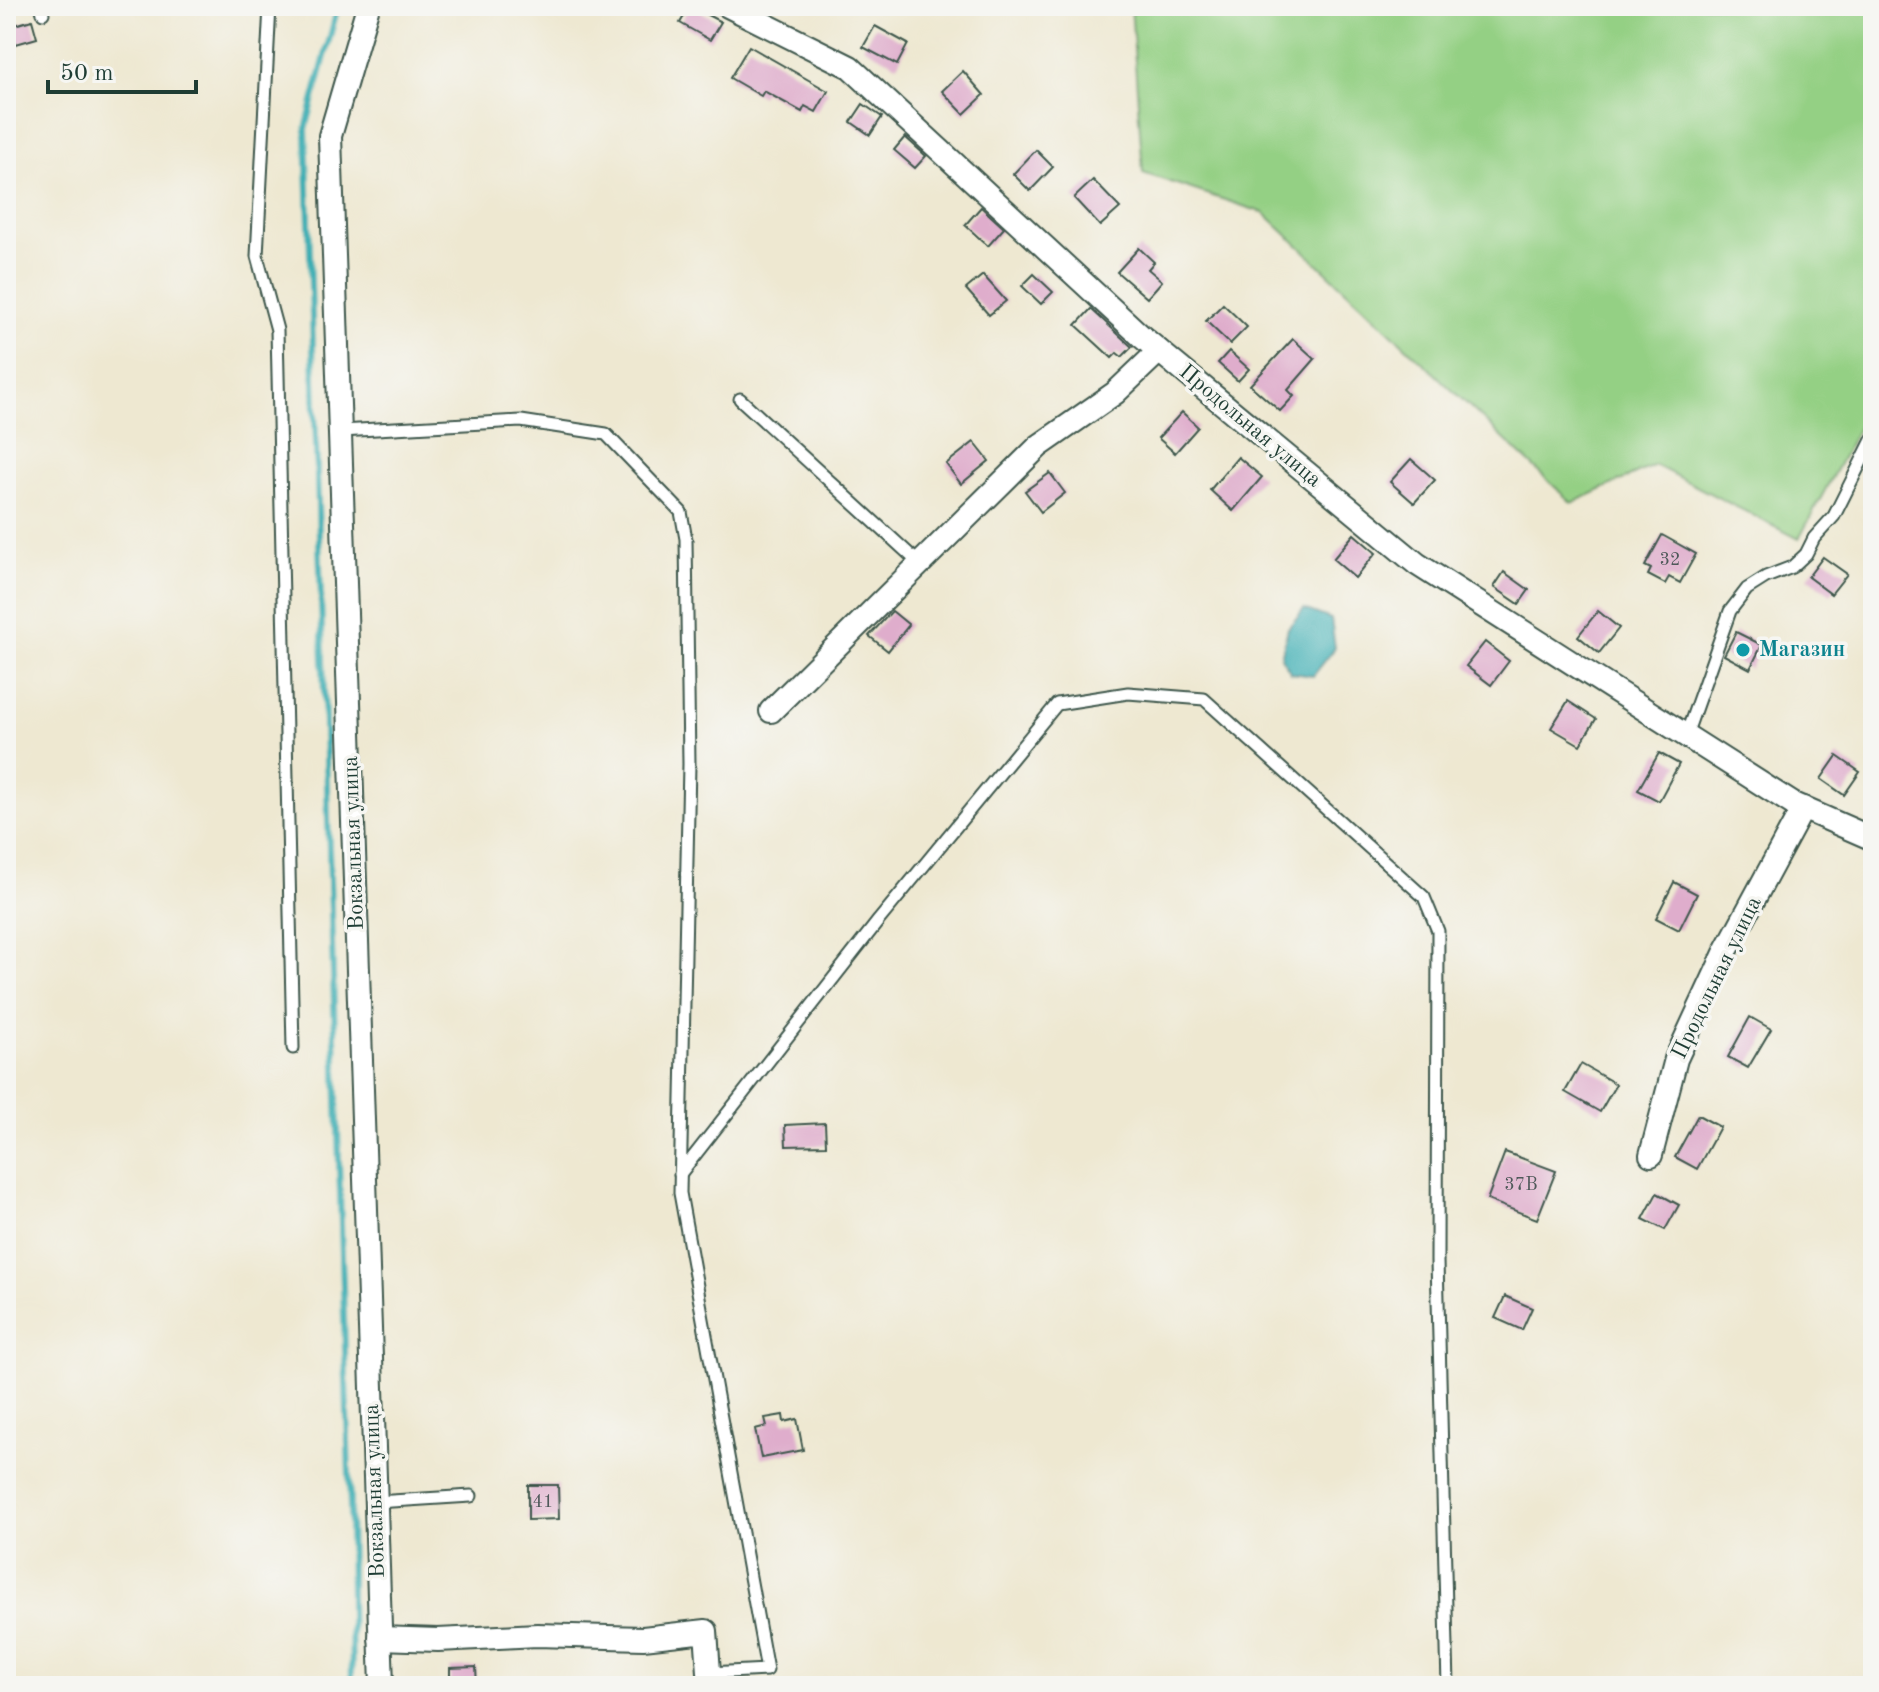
<svg xmlns="http://www.w3.org/2000/svg" width="1879" height="1692" font-family="'Old Standard TT',serif">
  <rect width="100%" height="100%" fill="#f6f6f2"/>
  <filter id="ink" filterUnits="userSpaceOnUse"><feTurbulence type="fractalNoise" baseFrequency=".0125" numOctaves="2"/><feDisplacementMap in="SourceGraphic" scale="16" xChannelSelector="R" yChannelSelector="G"/><feConvolveMatrix kernelMatrix="1 2 1 2 8 2 1 2 1" color-interpolation-filters="sRGB"/></filter>
  <filter id="wash" filterUnits="userSpaceOnUse"><feTurbulence type="fractalNoise" baseFrequency=".006" numOctaves="4" result="noise"/><feDisplacementMap in="SourceGraphic" scale="32" xChannelSelector="R" yChannelSelector="G"/><feGaussianBlur stdDeviation="1.8" result="paint"/><feColorMatrix in="noise" values="0 0 0 0 0 0 0 0 0 0 0 0 0 0 0 0 0 1.4 0 .05"/><feComposite in="paint" operator="in"/></filter>
  <g filter="url(#wash)">
    <rect width="100%" height="100%" fill="#eee8d1"/>
    <path fill="#94d084" stroke="#5a865c" stroke-width="2" d="M1131,6H1873V400L1799,539L1655,465L1572,503L1264,213L1143,173Z"/>
    <path fill="#3badb3" stroke="#2d7574" stroke-width="2" d="M1304,609L1331,619L1335,648L1313,676L1291,673L1281,657L1288,628Z"/>
    <g fill="none" stroke-linecap="round" stroke-linejoin="round">
      <path stroke="#3badb3" stroke-width="6" d="M338,6L306,129L350,1506L352,1686"/>
    </g>
    <g id="blocks">
      <g fill="#dfadcc">
        <path d="M690,6L721,22L710,40L680,23Z"/>
        <path d="M32,20L37,38L16,44L11,26Z"/>
        <path d="M875,26L908,44L897,65L863,47Z"/>
        <path d="M749,46L828,91L816,112L805,106L802,112L764,91L761,96L730,78Z"/>
        <path d="M963,71L984,95L964,114L942,91Z"/>
        <path d="M863,104L882,117L870,135L851,122Z"/>
        <path d="M905,137L926,156L915,168L894,150Z"/>
        <path d="M1036,150L1053,167L1030,191L1013,174Z"/>
        <path d="M1093,180L1120,208L1100,226L1074,198Z"/>
        <path d="M981,207L1004,228L988,246L965,225Z"/>
        <path d="M1139,248L1154,262L1148,269L1162,281L1147,298L1117,272Z"/>
        <path d="M1034,274L1053,292L1041,304L1022,286Z"/>
        <path d="M983,275L1006,301L989,315L966,289Z"/>
        <path d="M1223,304L1247,327L1230,344L1206,321Z"/>
        <path d="M1091,309L1132,347L1122,357L1117,353L1112,358L1076,325Z"/>
        <path d="M1293,339L1315,359L1288,390L1294,396L1280,411L1250,385Z"/>
        <path d="M1229,351L1249,369L1238,381L1218,363Z"/>
        <path d="M1182,412L1198,427L1175,453L1158,438Z"/>
        <path d="M974,442L989,461L961,484L946,464Z"/>
        <path d="M1238,457L1262,477L1233,511L1210,490Z"/>
        <path d="M1411,459L1435,480L1414,503L1390,482Z"/>
        <path d="M1050,473L1065,493L1041,512L1025,491Z"/>
        <path d="M1354,534L1376,553L1355,578L1333,559Z"/>
        <path d="M1662,535L1696,554L1680,583L1669,577L1665,584L1648,575L1651,569L1645,566Z"/>
        <path d="M1823,557L1847,574L1831,594L1808,577Z"/>
        <path d="M1504,572L1529,590L1519,604L1494,587Z"/>
        <path d="M892,611L909,625L888,651L869,636Z"/>
        <path d="M1598,611L1619,628L1599,653L1578,636Z"/>
        <path d="M1736,632L1762,645L1750,669L1724,655Z"/>
        <path d="M1485,642L1509,661L1491,685L1466,666Z"/>
        <path d="M1568,701L1596,719L1580,745L1551,728Z"/>
        <path d="M1659,753L1679,764L1659,801L1638,790Z"/>
        <path d="M1837,756L1860,772L1844,795L1821,779Z"/>
        <path d="M1674,882L1697,894L1679,930L1656,918Z"/>
        <path d="M1750,1017L1771,1029L1748,1068L1728,1057Z"/>
        <path d="M1581,1064L1616,1084L1600,1112L1565,1092Z"/>
        <path d="M1698,1115L1720,1127L1697,1169L1675,1157Z"/>
        <path d="M825,1123L826,1145L786,1146L785,1125Z"/>
        <path d="M1505,1152L1556,1171L1537,1219L1487,1200Z"/>
        <path d="M1657,1193L1679,1205L1665,1230L1643,1219Z"/>
        <path d="M1505,1296L1532,1308L1522,1330L1495,1318Z"/>
        <path d="M783,1415L784,1422L797,1419L803,1450L761,1458L755,1429L767,1426L765,1418Z"/>
        <path d="M528,1485H558L559,1519L528,1520Z"/>
        <path d="M476,1667L477,1686H450V1668Z"/>
      </g>
    </g>
  </g>
  <g filter="url(#ink)">
    <use href="#blocks" fill-opacity="0" stroke="#3e574c" stroke-width="2"/>
    <g fill="none" stroke-linecap="round" stroke-linejoin="round">
      <defs>
        <g id="lane">
          <path d="M41,6L43,13"/>
          <path d="M270,6L257,256L277,330L293,1048"/>
          <path d="M740,399L920,564"/>
          <path d="M341,431L521,421L606,434L681,512L686,539L689,764L680,1193L767,1670L709,1673"/>
          <path d="M1686,735L1730,611L1747,589L1766,577L1792,567L1806,554L1814,538L1834,516L1873,438"/>
          <path d="M680,1174L879,920L1057,704L1128,693L1204,699L1424,897L1438,931L1437,1261L1448,1686"/>
          <path d="M376,1502L471,1496"/>
        </g>
        <g id="street">
          <path d="M368,6L330,136L382,1686"/>
          <path d="M728,6L850,67L1141,336L1417,564L1793,804L1873,839"/>
          <path d="M771,711L1039,446L1115,393L1159,351"/>
          <path d="M1651,1155L1676,1059L1726,951L1803,808"/>
          <path d="M380,1638L438,1640L537,1635L643,1638L706,1631L710,1686"/>
        </g>
      </defs>
      <use href="#lane" stroke="#3e574c" stroke-width="15"/>
      <use href="#street" stroke="#3e574c" stroke-width="26"/>
      <use href="#lane" stroke="#fff" stroke-width="11"/>
      <use href="#street" stroke="#fff" stroke-width="22"/>
    </g>
  </g>
  <circle fill="#0f9aa8" stroke="#f6f6f2" stroke-width="3" cx="1743" cy="650" r="8"/>
  <g text-anchor="middle" dominant-baseline="central" stroke-width="7" stroke-linejoin="round" paint-order="stroke">
    <g font-size="18" fill="#4f595a">
      <text x="1670" y="560">32</text>
      <text x="1521" y="1185">37В</text>
      <text x="543" y="1502">41</text>
    </g>
    <g font-size="22" fill="#1f3d34" stroke="#f6f6f2">
      <text transform="translate(1250 426) rotate(40)">Продольная улица</text>
      <text transform="translate(354 843) rotate(-92)">Вокзальная улица</text>
      <text transform="translate(1717 978) rotate(-64)">Продольная улица</text>
      <text transform="translate(375 1491) rotate(-92)">Вокзальная улица</text>
    </g>
    <g font-size="22" font-weight="bold" fill="#0d838f" stroke="#f6f6f2" text-anchor="start">
      <text x="1759" y="650">Магазин</text>
    </g>
  </g>
  <rect width="1879" height="1692" fill="none" stroke="#f6f6f2" stroke-width="32"/>
  <path d="M48 80v12h148v-12" fill="none" stroke="#1f3d34" stroke-width="4"/>
  <text x="60" y="80" font-size="24" fill="#1f3d34" stroke="#f6f6f2" stroke-width="6" paint-order="stroke">50 m</text>
</svg>
